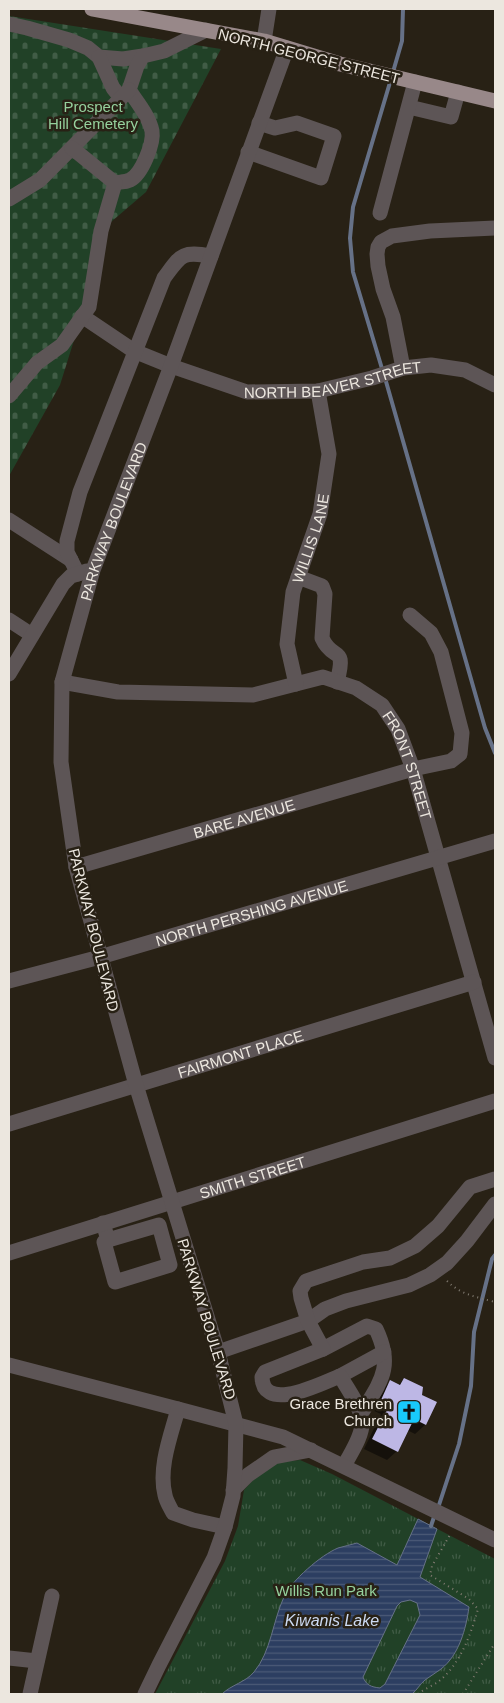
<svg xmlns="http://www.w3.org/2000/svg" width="504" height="1703" font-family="Helvetica,sans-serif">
  <defs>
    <pattern id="grass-tufts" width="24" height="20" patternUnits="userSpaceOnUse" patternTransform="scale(1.25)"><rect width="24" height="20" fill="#214127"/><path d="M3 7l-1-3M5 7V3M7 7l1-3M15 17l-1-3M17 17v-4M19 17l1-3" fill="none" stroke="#415c46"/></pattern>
    <pattern id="cemetery-stones" width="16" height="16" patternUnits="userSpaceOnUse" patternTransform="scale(1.25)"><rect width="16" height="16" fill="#214127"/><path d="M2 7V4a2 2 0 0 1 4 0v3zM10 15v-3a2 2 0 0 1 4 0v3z" fill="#415c46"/></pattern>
    <pattern id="water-rules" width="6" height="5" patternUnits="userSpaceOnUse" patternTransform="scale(1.25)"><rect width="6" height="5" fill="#2c3e61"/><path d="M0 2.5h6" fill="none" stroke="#4b5a77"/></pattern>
  </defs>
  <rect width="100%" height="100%" fill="#282115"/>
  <path fill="url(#grass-tufts)" d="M300,1460L332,1474L495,1559V1694H155L225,1561L238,1526L244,1490L269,1463Z"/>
  <path fill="url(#cemetery-stones)" d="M9,16L221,49L146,192L111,222L60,385L9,476Z"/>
  <path fill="url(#water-rules)" stroke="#667187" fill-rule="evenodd" d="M418,1519L437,1529L420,1577L469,1607C466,1629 459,1655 441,1669C436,1673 430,1676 425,1680C420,1684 417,1690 412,1694H222C231,1685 246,1682 254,1672C271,1652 273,1620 284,1597C291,1581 321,1555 338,1548C344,1546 351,1545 357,1543L397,1565ZM410,1600L417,1603L420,1615L385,1684L380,1688C371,1687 366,1685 363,1677L397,1606L401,1602Z"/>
  <path fill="#0007" d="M404,1379L420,1396L435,1403L425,1425L415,1434L407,1430L397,1451L387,1460L364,1449L381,1414L372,1410L381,1391L391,1381L398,1385Z"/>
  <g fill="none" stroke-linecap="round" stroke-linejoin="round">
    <g stroke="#667187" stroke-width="4">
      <path d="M393,72L402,41L403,9"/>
      <path d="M383,372L353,272L350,238L353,207L391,79"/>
      <path d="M385,378L485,728L495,753"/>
      <path d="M438,1508L459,1444L471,1386L474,1332L492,1259L495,1255"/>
      <path d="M431,1526L435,1514"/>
    </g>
  </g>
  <path fill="#bdb7e5" d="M404,1378L423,1387L422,1395L437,1402L426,1425L414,1419L398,1452L372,1439L390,1404L381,1400L390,1380L400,1385Z"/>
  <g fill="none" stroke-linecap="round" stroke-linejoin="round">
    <g stroke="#827c72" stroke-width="2" stroke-dasharray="1 4" stroke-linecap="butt">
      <path d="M447,1281C461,1295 477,1297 495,1302"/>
      <path d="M418,1694C424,1689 432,1686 438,1682C460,1665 471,1634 478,1609L469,1599L430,1575L432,1566L451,1533"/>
      <path d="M463,1694L495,1643"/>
    </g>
    <g stroke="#5d5556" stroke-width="15">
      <path d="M9,24L27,28L69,40L88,48L99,57L123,59L143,56"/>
      <path d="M264,41L269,9"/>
      <path d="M99,57L113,88L121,98"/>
      <path d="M409,107L451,117L458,92"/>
      <path d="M248,152L321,178L334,136L297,123L275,128L259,123"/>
      <path d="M115,183C119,182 126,182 130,180C142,174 154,143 152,131C149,116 137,102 129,90L137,66L143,56L164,51L206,30"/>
      <path d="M9,199L40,180L129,90"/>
      <path d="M380,213L415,82"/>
      <path id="s1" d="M82,316L134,351L171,366L247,392L318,391L372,378L403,368L431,365L465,370L495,385"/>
      <path d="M403,368L393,317L383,289L378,266L377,254L378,247L381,242L392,236L430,231L495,228"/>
      <path d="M9,396L37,363L62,345L89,307L101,231L115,183L72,148"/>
      <path d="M9,520L71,560"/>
      <path d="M78,574L67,552V541L80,492L164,278C181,255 181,251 211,256"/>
      <path d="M298,577L322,586L325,594L322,638C333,663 347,643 337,682"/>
      <path d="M9,620L32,635"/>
      <path d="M9,674L63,584L71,576L87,571"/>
      <path id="s2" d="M62,682L118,692L253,695L323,677L356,688L382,705L398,729L413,769L495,1058"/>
      <path id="s3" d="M296,684L287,644L293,592L320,514L329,454L318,391"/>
      <path id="s4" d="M76,867L413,769L451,761L460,754L462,733L441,652L431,633L410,615"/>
      <path id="s5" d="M9,981L100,957L495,841"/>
      <path id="s6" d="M9,1124L474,982"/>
      <path d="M103,1223L108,1240L104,1242L115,1282L170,1265L159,1225L108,1240"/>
      <path id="s7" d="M9,1253L495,1101"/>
      <path d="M323,1349L367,1326L376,1329C394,1367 381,1381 361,1414"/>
      <path d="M218,1352L308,1321L325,1309L346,1301L409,1285L430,1275L447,1263L467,1241L495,1204"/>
      <path d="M9,1365L178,1409"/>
      <path d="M340,1376L384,1352"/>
      <path d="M344,1466C350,1454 363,1436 362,1422C362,1408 347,1388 340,1376C322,1383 263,1414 262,1377L265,1372L323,1349L308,1321L301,1298L300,1291L306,1281L363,1262L390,1258L415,1246L438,1226L470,1187L495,1179"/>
      <path d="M233,1490L248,1475L274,1457L311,1450"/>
      <path d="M225,1527L193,1520L173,1513C170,1507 166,1501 165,1495C158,1468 171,1435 178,1409L283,1437L495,1540"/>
      <path d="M9,1658L37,1661"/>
      <path d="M30,1694L52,1596"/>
      <path id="s8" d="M145,1694L159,1665L214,1558L225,1527L233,1496L235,1468L236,1424L218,1352L136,1085L76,867L61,762L62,682L93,570L171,366L287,48"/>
    </g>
    <path stroke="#988889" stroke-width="15" d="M92,9L264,41L340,64L495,101"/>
  </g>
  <defs>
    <symbol id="church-square" viewBox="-11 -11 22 22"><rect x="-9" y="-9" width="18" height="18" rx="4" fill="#18cafc" stroke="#282115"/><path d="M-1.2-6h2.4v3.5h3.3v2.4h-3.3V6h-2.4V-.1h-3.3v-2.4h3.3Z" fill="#111"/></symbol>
  </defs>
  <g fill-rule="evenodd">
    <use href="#church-square" x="395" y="1398" width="28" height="28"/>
  </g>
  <g text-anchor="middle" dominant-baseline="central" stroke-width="5" stroke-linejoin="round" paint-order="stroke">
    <g font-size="15" fill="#ece7df" stroke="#282115">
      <text transform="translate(309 56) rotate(14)">NORTH GEORGE STREET</text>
      <text stroke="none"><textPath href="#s1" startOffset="270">NORTH BEAVER STREET</textPath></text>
      <text stroke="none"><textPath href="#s8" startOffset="1224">PARKWAY BOULEVARD</textPath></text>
      <text stroke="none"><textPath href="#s3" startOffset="150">WILLIS LANE</textPath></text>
      <text stroke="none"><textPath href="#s2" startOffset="396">FRONT STREET</textPath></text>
      <text stroke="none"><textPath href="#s4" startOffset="175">BARE AVENUE</textPath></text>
      <text stroke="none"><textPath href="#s5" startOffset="252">NORTH PERSHING AVENUE</textPath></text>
      <text transform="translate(94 930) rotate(76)">PARKWAY BOULEVARD</text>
      <text stroke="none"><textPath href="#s6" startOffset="242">FAIRMONT PLACE</textPath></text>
      <text stroke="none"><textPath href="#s7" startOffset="255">SMITH STREET</textPath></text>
      <text transform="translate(207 1319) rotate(73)">PARKWAY BOULEVARD</text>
    </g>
    <g font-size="15" fill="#95d19d" stroke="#282115">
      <text x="93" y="106">Prospect<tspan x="93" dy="17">Hill Cemetery</tspan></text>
      <text x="326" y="1590">Willis Run Park</text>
    </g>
    <g font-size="15" fill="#ece7df" stroke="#282115" text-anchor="end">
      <text x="392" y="1403">Grace Brethren<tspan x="392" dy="17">Church</tspan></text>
    </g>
    <g font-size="16" font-style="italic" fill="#ccdaf3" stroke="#282115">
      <text x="332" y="1620">Kiwanis Lake</text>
    </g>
  </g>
  <rect width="504" height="1703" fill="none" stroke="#ece7df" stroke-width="20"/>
</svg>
